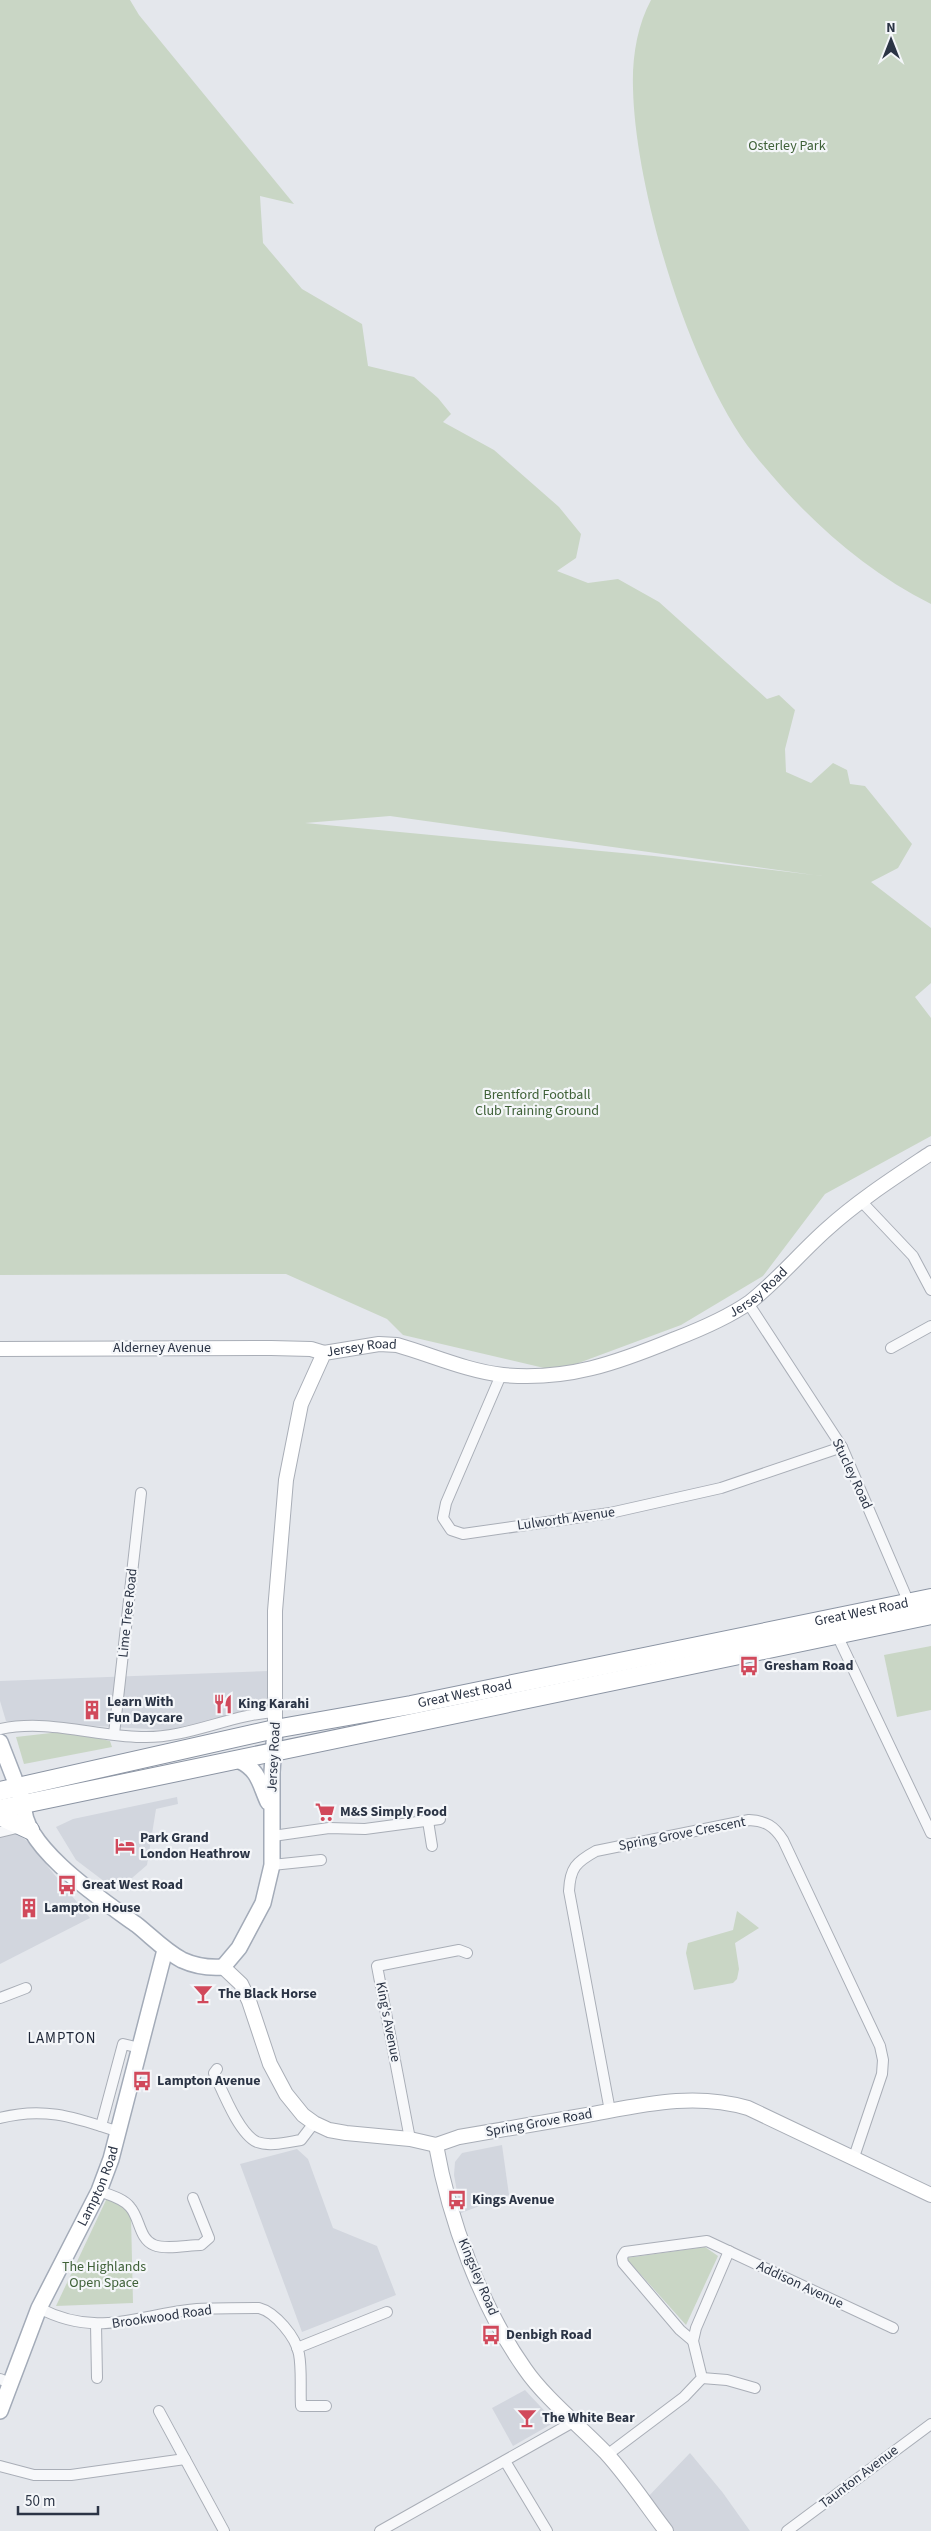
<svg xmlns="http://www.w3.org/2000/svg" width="931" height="2531" font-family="'Source Sans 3',sans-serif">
  <rect width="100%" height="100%" fill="#e4e7ec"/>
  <g fill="#d2d6de">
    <path d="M269,1671L270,1709L166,1730L6,1721L0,1701V1681Z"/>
    <path d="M177,1797L178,1804L156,1809L147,1865L117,1891L76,1860L56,1827L73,1819Z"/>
    <path d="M16,1833L26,1840L90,1918L0,1964V1837Z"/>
    <path d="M502,2145L509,2195L461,2213L454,2175L455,2162L462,2153Z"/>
    <path d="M297,2149L308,2159L333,2228L377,2246L396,2295L302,2332L240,2164Z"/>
    <path d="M525,2390L555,2422L513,2446L492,2408Z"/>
    <path d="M690,2453L723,2493L750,2531H670L646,2499Z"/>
  </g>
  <g fill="#c9d6c5" fill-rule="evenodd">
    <path d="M0,0H130L139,15L294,204L260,196L263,243L302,289L362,324L368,366L414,377L438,398L451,414L443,422L494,450L559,507L581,534L576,558L557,571L588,583L618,579L659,602L767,699L779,695L795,710L785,749L786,772L811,783L833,763L847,770L850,784L865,786L912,844L898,868L871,882L931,928V983L915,997L931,1018V1136L825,1194L763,1276L681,1325L557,1371L403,1335L387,1319L286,1274L0,1275ZM390,816L821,876H822L654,856L305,823Z"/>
    <path d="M651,0H931V604C861,569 802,514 754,454C690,374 635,190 633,88C632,58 637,26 651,0Z"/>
    <path d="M931,1646V1710L897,1717L884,1655Z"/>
    <path d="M51,1733H75L110,1741L112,1747L24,1764L16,1737Z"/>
    <path d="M737,1911L759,1928L735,1943L739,1969L737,1979L733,1983L694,1990L686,1953L688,1943L733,1930Z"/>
    <path d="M107,2198L120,2203L131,2216L133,2303L56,2306Z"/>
    <path d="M705,2247L718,2256L686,2325L626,2258Z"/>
  </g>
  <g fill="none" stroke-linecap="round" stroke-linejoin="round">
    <defs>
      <g id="street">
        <path d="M861,1201L913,1256L931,1290"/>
        <path d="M748,1303L842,1447L909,1603"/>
        <path d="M891,1348L931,1326"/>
        <path d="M501,1375L446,1503L443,1518L451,1530L463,1534L610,1513L721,1488L842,1447"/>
        <path d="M837,1635L931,1833"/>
        <path d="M0,1729C48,1719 94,1736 141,1737C187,1739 231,1714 276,1712"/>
        <path d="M114,1734L141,1493"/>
        <path d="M428,1821L432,1846"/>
        <path d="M0,1832L21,1827"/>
        <path d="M273,1836L329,1828L365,1829L440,1819"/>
        <path d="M272,1865L321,1860"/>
        <path d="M0,1998L26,1988"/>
        <path d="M217,2069L214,2073C223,2092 239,2134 257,2142C270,2147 288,2142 301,2140L314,2123"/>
        <path d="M610,2111L569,1891C570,1868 576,1862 596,1851L749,1820C766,1821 774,1826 783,1840L880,2046L883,2060L882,2074L854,2157"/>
        <path d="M0,2118C45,2106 76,2118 119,2132"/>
        <path d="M101,2126L123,2044L140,2048"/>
        <path d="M410,2139L377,1966L459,1950L467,1953"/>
        <path d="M99,2191C109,2195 123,2198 130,2207C140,2218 139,2239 154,2245C166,2250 188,2245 201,2245L209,2238L193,2198"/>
        <path d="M39,2308C98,2339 139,2314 197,2309C218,2308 239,2308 259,2308C275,2312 296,2337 299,2354C302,2370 300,2389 301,2406H326"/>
        <path d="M96,2324L97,2378"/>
        <path d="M693,2341L680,2330L623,2263L622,2257L625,2252L707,2241L893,2328"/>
        <path d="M297,2348L387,2312"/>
        <path d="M702,2378L727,2380L755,2388"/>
        <path d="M0,2379L10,2383"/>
        <path d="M159,2411L224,2531"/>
        <path d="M607,2455L684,2397L702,2378L693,2341L696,2328L729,2251"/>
        <path d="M505,2461L547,2531"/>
        <path d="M0,2466L34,2475H71L185,2459"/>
        <path d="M380,2531L575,2421"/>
        <path d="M787,2531L931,2424"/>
      </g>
      <g id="secondary">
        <path d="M0,1349L271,1348L311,1349L324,1353"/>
        <path id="s1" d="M275,1729V1611L286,1480L301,1404L324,1353L379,1344L397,1345C432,1355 467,1371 503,1375C567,1381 617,1363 675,1339C701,1329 727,1318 750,1302C778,1280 800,1253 827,1229C859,1200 895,1177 931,1153"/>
        <path d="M223,1967L241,1984L249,2001L270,2064L286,2094L303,2115L314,2123L329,2130L346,2133L410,2139L436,2145L459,2137C502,2130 544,2122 587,2115C642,2105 693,2092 748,2108L931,2195"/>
        <path d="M436,2145C449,2219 481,2307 525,2369C544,2397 581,2427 606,2453C628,2477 646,2505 666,2531"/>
      </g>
      <g id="primary">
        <path d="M0,1742L21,1796"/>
        <path d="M240,1761C259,1770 260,1785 268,1802"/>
        <path d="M24,1804C20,1846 105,1902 137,1925C152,1937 165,1951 182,1960C195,1966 209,1968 223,1967"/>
        <path d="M223,1967L239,1948L263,1903L272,1865V1772L275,1729"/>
        <path id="s2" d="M0,2411L39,2308L99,2191L111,2159L165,1950"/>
      </g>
      <g id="highway">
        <path id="s3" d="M0,1791L275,1729L411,1705L931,1598"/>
        <path d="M0,1809L931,1615"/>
        <path d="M0,1816L30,1830"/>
      </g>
    </defs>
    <use href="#street" stroke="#a9aeb7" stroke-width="12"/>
    <use href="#secondary" stroke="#a9aeb7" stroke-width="16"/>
    <use href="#primary" stroke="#a3abb8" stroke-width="18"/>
    <use href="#highway" stroke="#8b94a3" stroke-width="20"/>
    <use href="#street" stroke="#f7f8fa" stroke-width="10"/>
    <use href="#secondary" stroke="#fff" stroke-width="14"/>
    <use href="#primary" stroke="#fff" stroke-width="15"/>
    <use href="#highway" stroke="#fff" stroke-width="18"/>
  </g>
  <defs>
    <symbol id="bus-bare" viewBox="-9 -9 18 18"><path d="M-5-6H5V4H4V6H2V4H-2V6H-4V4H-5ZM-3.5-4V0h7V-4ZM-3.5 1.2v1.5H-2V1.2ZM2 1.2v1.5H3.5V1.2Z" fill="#d1495b" stroke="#f4f6f9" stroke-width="2.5" paint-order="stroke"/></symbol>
    <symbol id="restaurant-bare" viewBox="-9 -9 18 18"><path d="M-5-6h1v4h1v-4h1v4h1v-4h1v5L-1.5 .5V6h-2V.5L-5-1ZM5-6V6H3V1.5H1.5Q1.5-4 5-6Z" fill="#d1495b" stroke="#f4f6f9" stroke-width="2.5" paint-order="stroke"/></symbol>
    <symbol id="building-bare" viewBox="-9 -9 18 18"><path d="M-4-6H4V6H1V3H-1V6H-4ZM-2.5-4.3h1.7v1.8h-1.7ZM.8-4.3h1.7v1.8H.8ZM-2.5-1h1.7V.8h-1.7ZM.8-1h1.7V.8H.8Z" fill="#d1495b" stroke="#f4f6f9" stroke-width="2.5" paint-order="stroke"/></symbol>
    <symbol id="supermarket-bare" viewBox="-9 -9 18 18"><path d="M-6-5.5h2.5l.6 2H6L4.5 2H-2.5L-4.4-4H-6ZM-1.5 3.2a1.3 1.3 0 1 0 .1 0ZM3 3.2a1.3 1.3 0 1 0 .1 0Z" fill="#d1495b" stroke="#f4f6f9" stroke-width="2.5" paint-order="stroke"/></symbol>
    <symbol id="hotel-bare" viewBox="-9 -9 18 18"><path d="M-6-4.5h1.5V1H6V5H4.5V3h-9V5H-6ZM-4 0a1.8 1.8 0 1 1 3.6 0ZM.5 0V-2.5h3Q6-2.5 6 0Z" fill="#d1495b" stroke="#f4f6f9" stroke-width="2.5" paint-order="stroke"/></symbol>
    <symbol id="bar-bare" viewBox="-9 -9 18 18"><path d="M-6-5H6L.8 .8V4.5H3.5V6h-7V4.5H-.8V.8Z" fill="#d1495b" stroke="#f4f6f9" stroke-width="2.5" paint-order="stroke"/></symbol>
  </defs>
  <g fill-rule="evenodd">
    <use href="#bus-bare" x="735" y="1652" width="28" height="28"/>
    <use href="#restaurant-bare" x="209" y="1690" width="28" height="28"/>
    <use href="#building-bare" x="78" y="1696" width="28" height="28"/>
    <use href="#supermarket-bare" x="311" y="1798" width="28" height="28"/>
    <use href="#hotel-bare" x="111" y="1832" width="28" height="28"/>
    <use href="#bus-bare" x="53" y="1871" width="28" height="28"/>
    <use href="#building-bare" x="15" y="1894" width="28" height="28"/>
    <use href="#bar-bare" x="189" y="1980" width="28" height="28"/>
    <use href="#bus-bare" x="128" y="2067" width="28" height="28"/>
    <use href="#bus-bare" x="443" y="2186" width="28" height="28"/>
    <use href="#bus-bare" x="477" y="2321" width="28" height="28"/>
    <use href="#bar-bare" x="513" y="2404" width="28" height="28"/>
  </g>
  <g text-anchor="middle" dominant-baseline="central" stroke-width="4.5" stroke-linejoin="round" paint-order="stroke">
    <g font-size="14" fill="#3f6138" stroke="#f4f6f9">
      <text x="787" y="146">Osterley Park</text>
      <text x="537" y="1095">Brentford Football<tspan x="537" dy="16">Club Training Ground</tspan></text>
      <text x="104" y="2267">The Highlands<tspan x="104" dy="16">Open Space</tspan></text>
    </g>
    <g font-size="14" fill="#2b3445" stroke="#f4f6f9">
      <text stroke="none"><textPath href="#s1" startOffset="841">Jersey Road</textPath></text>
      <text x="162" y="1348">Alderney Avenue</text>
      <text stroke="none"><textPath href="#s1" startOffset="421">Jersey Road</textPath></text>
      <text transform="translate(852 1474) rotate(65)">Stucley Road</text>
      <text transform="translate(566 1519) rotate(-8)">Lulworth Avenue</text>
      <text stroke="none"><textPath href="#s3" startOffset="880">Great West Road</textPath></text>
      <text transform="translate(128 1613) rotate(-84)">Lime Tree Road</text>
      <text stroke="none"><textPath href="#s3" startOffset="475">Great West Road</textPath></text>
      <text transform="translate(274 1757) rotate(-87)">Jersey Road</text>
      <text transform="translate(682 1834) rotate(-11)">Spring Grove Crescent</text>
      <text transform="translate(388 2022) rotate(79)">King's Avenue</text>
      <text transform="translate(539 2123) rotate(-10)">Spring Grove Road</text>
      <text stroke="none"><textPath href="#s2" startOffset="246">Lampton Road</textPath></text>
      <text transform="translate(478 2277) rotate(67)">Kingsley Road</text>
      <text transform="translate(800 2285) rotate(25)">Addison Avenue</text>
      <text transform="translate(162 2317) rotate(-8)">Brookwood Road</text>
      <text transform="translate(859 2477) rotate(-37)">Taunton Avenue</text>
    </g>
    <g font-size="14" font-weight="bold" fill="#2b3445" stroke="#f4f6f9" text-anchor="start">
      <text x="764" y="1666">Gresham Road</text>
      <text x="107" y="1702">Learn With<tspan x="107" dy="16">Fun Daycare</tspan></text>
      <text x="238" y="1704">King Karahi</text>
      <text x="340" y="1812">M&amp;S Simply Food</text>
      <text x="140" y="1838">Park Grand<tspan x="140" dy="16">London Heathrow</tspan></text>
      <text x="82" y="1885">Great West Road</text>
      <text x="44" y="1908">Lampton House</text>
      <text x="218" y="1994">The Black Horse</text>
      <text x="157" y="2081">Lampton Avenue</text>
      <text x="472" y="2200">Kings Avenue</text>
      <text x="506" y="2335">Denbigh Road</text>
      <text x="542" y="2418">The White Bear</text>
    </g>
    <g font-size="15" letter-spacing="1" fill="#1d2536" stroke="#f4f6f9">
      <text x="62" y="2038">LAMPTON</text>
    </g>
  </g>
  <g transform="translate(891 40)" stroke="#f4f6f9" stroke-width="4" paint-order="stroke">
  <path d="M0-4L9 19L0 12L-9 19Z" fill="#2b3445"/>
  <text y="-8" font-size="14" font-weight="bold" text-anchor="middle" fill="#2b3445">N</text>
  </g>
  <path d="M18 2506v8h80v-8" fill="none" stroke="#2b3445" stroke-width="2.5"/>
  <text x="25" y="2506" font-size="15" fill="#2b3445" stroke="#f4f6f9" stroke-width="4" paint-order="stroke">50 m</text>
</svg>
